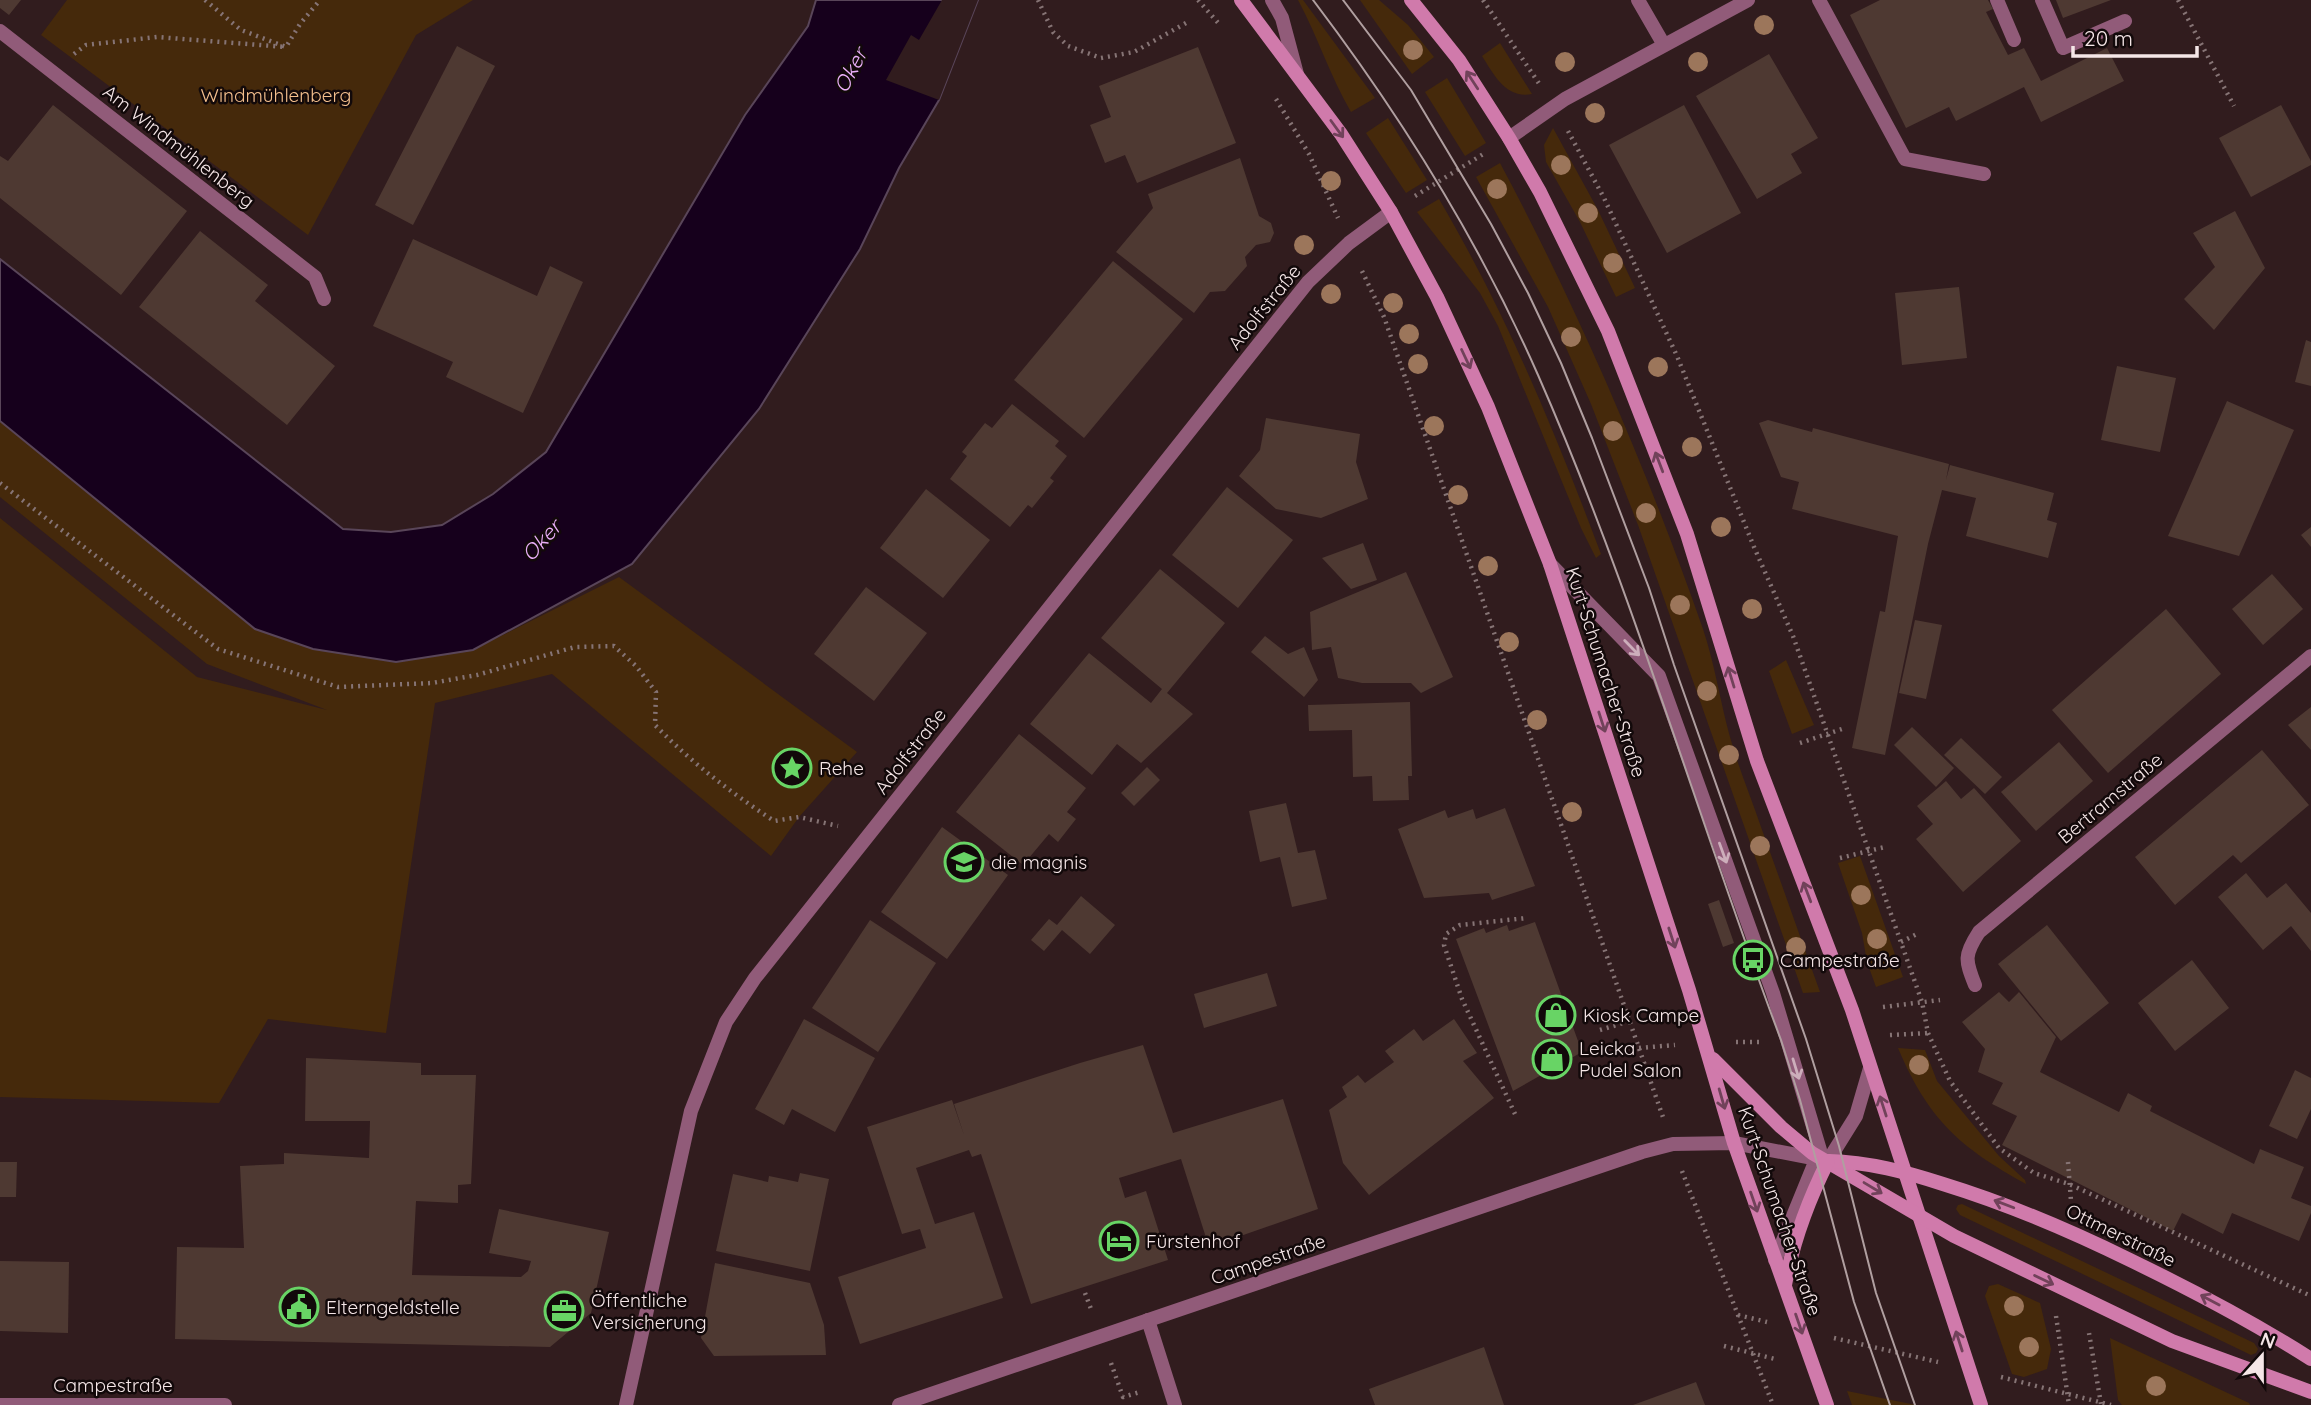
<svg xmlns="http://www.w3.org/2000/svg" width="2311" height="1405" font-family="Quicksand,sans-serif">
  <rect width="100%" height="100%" fill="#311c1e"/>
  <g fill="#45290b">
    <path d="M67,0H473L416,35L308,235L41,35Z"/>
    <path d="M1298,0H1303L1375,98L1351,112C1330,76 1318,37 1298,0Z"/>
    <path d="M1360,0H1379L1408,25L1434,57L1412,74Z"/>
    <path d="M1500,43L1532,94C1506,99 1494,75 1482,56Z"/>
    <path d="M1447,78L1486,143L1465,156L1425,92Z"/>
    <path d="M1388,118L1427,180L1406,193L1366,133Z"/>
    <path d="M1553,128L1598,210L1635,288L1616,297L1580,222L1546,162L1544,145Z"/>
    <path d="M1500,163C1580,313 1647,469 1703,629C1715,665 1720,701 1730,737C1738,767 1751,797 1761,827C1781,882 1800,937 1820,992L1803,993L1638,525L1591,404L1548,307L1476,177Z"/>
    <path d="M1439,199C1507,315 1554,429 1601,554L1596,558L1581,528L1498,326L1480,293L1417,212Z"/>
    <path d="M0,421L48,458L473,650L619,577L857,752L799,817L771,856L552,674L435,703L386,1033L268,1019L219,1103L0,1097V518L197,677L327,710L207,664L0,497Z"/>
    <path d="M1786,660L1814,725L1792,734L1769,671Z"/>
    <path d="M1860,856L1903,977L1876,987L1867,962L1862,933L1838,863Z"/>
    <path d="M1898,1048L1925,1050L1937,1081L1999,1156L2025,1180L2026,1184C1959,1147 1928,1119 1898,1048Z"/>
    <path d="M1962,1204L2254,1343L2258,1349L2256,1353L2251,1355L1960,1215L1956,1209L1958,1205Z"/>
    <path d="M1998,1284L2040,1303L2051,1349L2047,1369L2024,1377L2012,1374L1985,1296L1989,1286Z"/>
    <path d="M2110,1338L2249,1403L2250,1405H2122L2118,1400Z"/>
    <path d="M1847,1391L1916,1405H1852Z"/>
  </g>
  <path fill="#16001c" stroke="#594559" stroke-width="2" d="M816,0H978L939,100L899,168L860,249L759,409L632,564L473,650L396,662L313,649L255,629L0,421V259L343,529L391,532L442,525L493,494L546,452L745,115L808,26Z"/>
  <path fill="#311c1e" d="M942,0H978L939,100L886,80L911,35L919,40Z"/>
  <g fill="#4e3932">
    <path d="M0,0H21L9,15L0,8Z"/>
    <path d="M1880,0H1988L1993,9L1986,12L2008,55L2024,48L2041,81L2107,48L2124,81L2041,122L2024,87L1956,121L1949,107L1906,128L1850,15Z"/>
    <path d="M2056,0H2111L2063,18Z"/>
    <path d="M457,46L495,66L413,225L375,205Z"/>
    <path d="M1198,47L1236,143L1137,183L1125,155L1105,163L1090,125L1111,117L1099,86Z"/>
    <path d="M1769,54L1818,138L1791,154L1802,173L1757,199L1696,96Z"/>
    <path d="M53,105L187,211L121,295L0,198V156L8,161Z"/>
    <path d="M1684,105L1741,213L1667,253L1609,145Z"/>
    <path d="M2281,105L2311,161V165L2251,197L2219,138Z"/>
    <path d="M1240,158L1259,216L1271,223L1274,233L1270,242L1256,245L1245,257L1247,266L1225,291L1210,292L1194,313L1116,252L1153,208L1148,194Z"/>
    <path d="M2235,211L2265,268L2214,330L2184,299L2215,267L2193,233Z"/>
    <path d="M200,231L268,285L255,301L335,366L287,425L139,307Z"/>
    <path d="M413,239L537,296L550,266L583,282L523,413L446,377L453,362L373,326Z"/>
    <path d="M1113,261L1183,319L1084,438L1014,380Z"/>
    <path d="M1959,287L1967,358L1902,365L1895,293Z"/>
    <path d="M2306,340L2311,342V386L2295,382Z"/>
    <path d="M2117,366L2176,378L2160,452L2101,440Z"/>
    <path d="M2227,401L2294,430L2239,556L2168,536Z"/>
    <path d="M1012,404L1059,441L1055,446L1067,456L1050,478L1054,481L1032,508L1028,505L1010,527L950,479L967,456L962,452L985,423L992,428Z"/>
    <path d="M1266,418L1360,434L1356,462L1368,499L1321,518L1276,509L1239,476L1260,450Z"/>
    <path d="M1768,420L1812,432L1813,428L1949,464L1946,480L1950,465L2054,493L2047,520L2057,523L2048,558L1966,536L1976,498L1942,490L1928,544L1885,755L1852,748L1880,611L1885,612L1898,536L1792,509L1799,482L1781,477L1759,423Z"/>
    <path d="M1227,487L1293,540L1238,608L1172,555Z"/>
    <path d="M926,489L990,540L943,598L880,548Z"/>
    <path d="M2311,527V547L2301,535Z"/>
    <path d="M1363,543L1377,580L1351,589L1322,558Z"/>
    <path d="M1160,569L1225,623L1167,693L1193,714L1141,763L1117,744L1092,775L1030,724L1089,653L1151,703L1162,689L1101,638Z"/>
    <path d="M1406,572L1453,677L1421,693L1411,683H1362L1338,678L1331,647L1312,650L1310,612Z"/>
    <path d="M2272,574L2303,609L2263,645L2232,609Z"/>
    <path d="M866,587L927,633L874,701L814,654Z"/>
    <path d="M2166,609L2221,674L2108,773L2052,710Z"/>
    <path d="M1915,620L1942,625L1926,699L1899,693Z"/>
    <path d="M1265,636L1288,654L1304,647L1318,680L1304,697L1251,652Z"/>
    <path d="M1410,702L1412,776H1408L1409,800L1373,801L1372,776L1353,777L1352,730L1309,731L1308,705Z"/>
    <path d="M2311,707V750L2288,725Z"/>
    <path d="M1912,727L1954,768L1936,787L1894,745Z"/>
    <path d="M1019,734L1086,788L1067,812L1076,819L1058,842L1049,834L1023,865L956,812Z"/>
    <path d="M1961,738L2002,777L1985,794L1944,755Z"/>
    <path d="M2059,742L2093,781L2036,831L2001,792Z"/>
    <path d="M2262,750L2309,805L2241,863L2233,855L2175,905L2135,857Z"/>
    <path d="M1147,767L1160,780L1134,806L1121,793Z"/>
    <path d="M1946,781L1961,799L1974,788L2021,841L1963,892L1916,839L1933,824L1917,806Z"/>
    <path d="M1286,803L1298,853L1315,850L1327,899L1292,907L1280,857L1260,862L1249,811Z"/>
    <path d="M1505,808L1535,886L1492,900L1489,893L1424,898L1398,829L1445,810L1448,818L1473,809L1476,819Z"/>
    <path d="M942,827L1008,875L947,959L881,912Z"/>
    <path d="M2246,873L2267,898L2286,883L2311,913V951L2291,926L2263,950L2218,897Z"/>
    <path d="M1081,896L1115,925L1090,954L1062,930L1044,951L1031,940L1049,919L1057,925Z"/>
    <path d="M1719,900L1734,943L1723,947L1708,904Z"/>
    <path d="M870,920L936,963L878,1052L812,1008Z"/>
    <path d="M1535,922L1582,1052L1513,1091L1456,939L1484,928L1486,933L1507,925L1509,931Z"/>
    <path d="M2047,925L2109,1003L2061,1041L1998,964Z"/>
    <path d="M2192,960L2229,1008L2175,1051L2138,1003Z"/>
    <path d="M1267,973L1277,1006L1204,1028L1194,994Z"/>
    <path d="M1999,992L2009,1002L2019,992L2056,1037L2040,1072L2119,1112L2128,1093L2152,1106L2150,1111L2254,1164L2260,1149L2304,1167L2291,1198L2311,1206V1213L2299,1241L2232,1213L2223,1234L2182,1213L2173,1231L2002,1145L2017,1116L1992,1104L2003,1083L1978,1072L1985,1049L1962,1022Z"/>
    <path d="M804,1019L875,1058L835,1132L792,1109L784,1125L755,1109Z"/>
    <path d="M1454,1019L1477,1053L1463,1061L1494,1098L1369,1195L1343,1163L1329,1110L1347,1097L1342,1087L1358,1075L1365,1083L1394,1062L1385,1051L1414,1029L1423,1041Z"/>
    <path d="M1143,1045L1173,1133L1283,1099L1318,1209L1209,1247L1181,1159L1119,1178L1125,1198L1146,1191L1168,1260L1031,1304L981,1154L972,1157L969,1150L916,1168L935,1224L974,1212L1003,1298L860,1344L838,1277L926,1248L920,1229L902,1234L867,1127L952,1100L964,1135L954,1104L1080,1063Z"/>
    <path d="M306,1058L421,1063V1075H476L471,1184L458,1185V1203L416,1201L412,1275L521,1277L528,1271L531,1261L489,1253L499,1209L609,1232L591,1313L550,1347L175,1339L177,1247L244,1248L240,1166L284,1164V1153L369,1158L370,1121H305Z"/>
    <path d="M2295,1070L2311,1078V1109L2297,1139L2269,1126Z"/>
    <path d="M0,1162H17L16,1197H0Z"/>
    <path d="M800,1173L829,1179L810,1271L716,1251L733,1174L768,1182L769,1176L798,1182Z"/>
    <path d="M0,1261L69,1262L68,1333L0,1331Z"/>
    <path d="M715,1263L810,1283L824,1325L826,1355L714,1356L701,1338Z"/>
    <path d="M1484,1347L1504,1405H1375L1369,1389Z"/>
    <path d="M1696,1382L1705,1405H1633Z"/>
  </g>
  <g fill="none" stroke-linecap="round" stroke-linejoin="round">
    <g stroke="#867475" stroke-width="4.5" stroke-dasharray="2 5" stroke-linecap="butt">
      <path d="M205,0L241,30L286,47L300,24L320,0"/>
      <path d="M1038,0L1053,32L1068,46L1101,58L1134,52L1186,23"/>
      <path d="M1198,0L1220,25"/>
      <path d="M1483,0L1540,85"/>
      <path d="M2178,0L2234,106"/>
      <path d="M74,54L86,45L157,37L286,47"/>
      <path d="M1276,99L1309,154L1338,218"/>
      <path d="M1568,131L1604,198L1677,356L1754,547L1793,636L1922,1002L1928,1033L1950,1081L1999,1148L2034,1173L2069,1184L2311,1296"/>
      <path d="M1415,196L1485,153"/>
      <path d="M1362,271L1384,317L1664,1120"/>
      <path d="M0,483L218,649L338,687L432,683L477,675L575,647L614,646L636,666L656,692L655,725C693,764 729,791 774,821L799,817L838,826"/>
      <path d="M1800,743L1842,729"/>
      <path d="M1840,858L1885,847"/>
      <path d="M1901,942L1917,934"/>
      <path d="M1883,1007L1940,1000"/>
      <path d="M1600,1030L1630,1021"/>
      <path d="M1890,1035L1928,1033"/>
      <path d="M1736,1042H1759"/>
      <path d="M1639,1048L1675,1045"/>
      <path d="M1515,1114L1462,999L1444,945L1446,934L1460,925L1527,918"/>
      <path d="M2068,1162L2071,1201"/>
      <path d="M1682,1171L1773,1405"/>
      <path d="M1085,1293L1091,1309"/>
      <path d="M1738,1315L1767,1322"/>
      <path d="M2056,1316L2069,1405"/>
      <path d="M2089,1333L2101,1404"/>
      <path d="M1834,1338L1938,1362"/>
      <path d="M1724,1346L1775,1359"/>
      <path d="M1111,1363L1123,1397L1140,1392"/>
      <path d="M2001,1377L2111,1405"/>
    </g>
    <g stroke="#915b79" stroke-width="14">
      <path d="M1272,0L1282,18L1297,74"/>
      <path d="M1638,0L1664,45"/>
      <path d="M1819,0L1905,159L1984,174"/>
      <path d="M1997,0L2014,40"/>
      <path d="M2042,0L2063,48L2125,21"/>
      <path d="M1550,564L1659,676L1773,993L1820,1150L1775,1260"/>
    </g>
    <g stroke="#915b79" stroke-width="14">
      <path d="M0,31L315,277L324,299"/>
      <path d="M1509,138L1565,99L1748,0"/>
      <path d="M1975,985C1965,960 1964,955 1979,932L2311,656"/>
      <path d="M1148,1320L1175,1405"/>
      <path d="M0,1405H225"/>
      <path d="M626,1405L691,1111L726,1022L755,978L1308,282L1349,243L1391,212"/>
      <path d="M899,1405L1642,1152L1673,1144L1734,1143L1828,1161L1856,1116L1870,1068"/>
    </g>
    <g stroke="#d07aab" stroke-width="14">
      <path d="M1241,0L1341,134L1391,212L1437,297L1488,407L1550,564L1689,990L1734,1143L1827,1405"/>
      <path d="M1411,0L1459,60L1509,138L1540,192L1608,331L1687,534L1757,761L1852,1010L1981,1405"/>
      <path d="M1713,1059L1781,1127L1812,1153L1954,1236L2172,1341L2311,1392"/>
      <path d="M1829,1161C1869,1162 1906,1172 1943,1184C2008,1204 2069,1230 2130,1260C2192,1290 2253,1322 2311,1359"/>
      <path d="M1785,1285C1793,1241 1808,1201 1828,1161"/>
    </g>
    <g stroke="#b09fa0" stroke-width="2">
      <path d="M1313,0C1401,116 1479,241 1538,375C1633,591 1698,820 1781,1040L1800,1100L1854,1302L1890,1405"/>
      <path d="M1343,0L1411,90L1491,224L1528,293L1561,363L1592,438L1649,588L1674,665L1806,1039L1839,1146L1876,1293L1915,1405"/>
    </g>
  </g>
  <g fill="#9c765b">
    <circle cx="1764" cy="25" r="10"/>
    <circle cx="1413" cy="50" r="10"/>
    <circle cx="1565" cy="62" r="10"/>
    <circle cx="1698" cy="62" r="10"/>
    <circle cx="1595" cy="113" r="10"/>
    <circle cx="1561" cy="165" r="10"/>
    <circle cx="1331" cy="181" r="10"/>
    <circle cx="1497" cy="189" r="10"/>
    <circle cx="1588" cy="213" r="10"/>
    <circle cx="1304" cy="245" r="10"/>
    <circle cx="1613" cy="263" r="10"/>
    <circle cx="1331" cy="294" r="10"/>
    <circle cx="1393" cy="303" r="10"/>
    <circle cx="1409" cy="334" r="10"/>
    <circle cx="1571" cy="337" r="10"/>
    <circle cx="1418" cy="364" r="10"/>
    <circle cx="1658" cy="367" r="10"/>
    <circle cx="1434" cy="426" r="10"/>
    <circle cx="1613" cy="431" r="10"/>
    <circle cx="1692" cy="447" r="10"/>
    <circle cx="1458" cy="495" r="10"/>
    <circle cx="1646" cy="513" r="10"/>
    <circle cx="1721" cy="527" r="10"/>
    <circle cx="1488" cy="566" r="10"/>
    <circle cx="1680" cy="605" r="10"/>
    <circle cx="1752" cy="609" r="10"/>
    <circle cx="1509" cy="642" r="10"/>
    <circle cx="1707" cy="691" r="10"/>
    <circle cx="1537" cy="720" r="10"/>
    <circle cx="1729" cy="755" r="10"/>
    <circle cx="1572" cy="812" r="10"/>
    <circle cx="1760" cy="846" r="10"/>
    <circle cx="1861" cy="895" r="10"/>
    <circle cx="1877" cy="939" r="10"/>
    <circle cx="1796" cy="947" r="10"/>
    <circle cx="1919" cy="1065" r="10"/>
    <circle cx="2014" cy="1306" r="10"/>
    <circle cx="2029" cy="1347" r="10"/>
    <circle cx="2156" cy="1386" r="10"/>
  </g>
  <defs><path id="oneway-shaft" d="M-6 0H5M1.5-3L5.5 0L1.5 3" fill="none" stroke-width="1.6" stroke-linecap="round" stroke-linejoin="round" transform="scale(1.75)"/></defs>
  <g stroke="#71425a">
    <use href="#oneway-shaft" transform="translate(1472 80) rotate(-123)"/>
    <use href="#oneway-shaft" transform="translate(1337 129) rotate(54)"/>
    <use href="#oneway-shaft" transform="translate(1466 359) rotate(65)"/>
    <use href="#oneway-shaft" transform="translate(1659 462) rotate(-111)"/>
    <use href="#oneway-shaft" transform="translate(1731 677) rotate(-107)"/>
    <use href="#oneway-shaft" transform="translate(1602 722) rotate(72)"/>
    <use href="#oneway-shaft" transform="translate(1807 892) rotate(-111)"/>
    <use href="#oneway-shaft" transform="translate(1672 938) rotate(72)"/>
    <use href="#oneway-shaft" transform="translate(1722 1099) rotate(74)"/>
    <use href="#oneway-shaft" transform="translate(1883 1106) rotate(-108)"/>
    <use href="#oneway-shaft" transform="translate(1873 1188) rotate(31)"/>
    <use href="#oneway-shaft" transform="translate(1754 1202) rotate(71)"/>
    <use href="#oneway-shaft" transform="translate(2004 1204) rotate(-159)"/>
    <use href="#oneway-shaft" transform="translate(2044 1280) rotate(26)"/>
    <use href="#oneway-shaft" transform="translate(2210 1300) rotate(-152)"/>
    <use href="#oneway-shaft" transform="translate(1799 1324) rotate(71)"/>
    <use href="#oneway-shaft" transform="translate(1959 1341) rotate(-108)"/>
  </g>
  <g stroke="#cdaebb">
    <use href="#oneway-shaft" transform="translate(1632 648) rotate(46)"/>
    <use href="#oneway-shaft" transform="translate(1723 853) rotate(70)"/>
    <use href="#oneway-shaft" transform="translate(1796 1069) rotate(73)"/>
  </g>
  <defs>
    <symbol id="sight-ring" viewBox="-11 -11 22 22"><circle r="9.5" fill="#12090a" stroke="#68d465" stroke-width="1.5"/><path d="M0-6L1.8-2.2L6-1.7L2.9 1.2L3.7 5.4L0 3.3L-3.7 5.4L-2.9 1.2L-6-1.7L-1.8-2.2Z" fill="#68d465"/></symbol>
    <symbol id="school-ring" viewBox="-11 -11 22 22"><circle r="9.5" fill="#12090a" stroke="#68d465" stroke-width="1.5"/><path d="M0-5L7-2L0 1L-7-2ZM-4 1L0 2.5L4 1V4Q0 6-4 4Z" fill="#68d465"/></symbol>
    <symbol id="bus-ring" viewBox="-11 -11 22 22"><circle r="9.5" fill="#12090a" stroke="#68d465" stroke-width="1.5"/><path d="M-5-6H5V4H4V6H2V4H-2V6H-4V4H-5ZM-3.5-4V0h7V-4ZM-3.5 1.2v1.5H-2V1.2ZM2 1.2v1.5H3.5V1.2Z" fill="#68d465"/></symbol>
    <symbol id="shop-ring" viewBox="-11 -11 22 22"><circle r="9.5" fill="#12090a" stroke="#68d465" stroke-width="1.5"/><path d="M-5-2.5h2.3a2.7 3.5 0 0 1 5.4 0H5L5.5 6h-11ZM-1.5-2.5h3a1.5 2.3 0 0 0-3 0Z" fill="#68d465"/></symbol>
    <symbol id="hotel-ring" viewBox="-11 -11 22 22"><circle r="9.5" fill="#12090a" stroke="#68d465" stroke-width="1.5"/><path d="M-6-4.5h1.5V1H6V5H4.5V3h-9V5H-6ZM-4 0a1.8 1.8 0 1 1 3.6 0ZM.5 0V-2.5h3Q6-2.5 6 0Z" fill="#68d465"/></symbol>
    <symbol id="civic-ring" viewBox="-11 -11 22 22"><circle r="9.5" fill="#12090a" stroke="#68d465" stroke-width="1.5"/><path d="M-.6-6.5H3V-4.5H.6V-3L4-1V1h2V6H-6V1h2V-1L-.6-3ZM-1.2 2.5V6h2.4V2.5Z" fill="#68d465"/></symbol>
    <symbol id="office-ring" viewBox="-11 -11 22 22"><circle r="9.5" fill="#12090a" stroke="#68d465" stroke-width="1.5"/><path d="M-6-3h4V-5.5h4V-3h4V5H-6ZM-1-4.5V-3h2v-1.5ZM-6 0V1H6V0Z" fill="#68d465"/></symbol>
  </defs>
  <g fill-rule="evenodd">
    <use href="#sight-ring" x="770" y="746" width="44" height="44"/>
    <use href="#school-ring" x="942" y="840" width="44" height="44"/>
    <use href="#bus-ring" x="1731" y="938" width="44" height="44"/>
    <use href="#shop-ring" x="1534" y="993" width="44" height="44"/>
    <use href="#shop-ring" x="1530" y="1037" width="44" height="44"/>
    <use href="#hotel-ring" x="1097" y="1219" width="44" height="44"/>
    <use href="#civic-ring" x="277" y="1285" width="44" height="44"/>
    <use href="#office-ring" x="542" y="1289" width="44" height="44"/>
  </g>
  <g text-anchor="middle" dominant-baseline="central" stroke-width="5" stroke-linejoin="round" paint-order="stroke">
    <g font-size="19" fill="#f4bf8d" stroke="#12090a">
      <text x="276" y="95">Windmühlenberg</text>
    </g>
    <g font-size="19" fill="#f5e6e7" stroke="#12090a">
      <text transform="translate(179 146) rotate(38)">Am Windmühlenberg</text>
      <text transform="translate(1264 307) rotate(-51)">Adolfstraße</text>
      <text transform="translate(1606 672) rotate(72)">Kurt-Schumacher-Straße</text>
      <text transform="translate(910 751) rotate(-52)">Adolfstraße</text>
      <text transform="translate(2110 798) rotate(-40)">Bertramstraße</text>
      <text transform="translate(1780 1211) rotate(71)">Kurt-Schumacher-Straße</text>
      <text transform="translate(2121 1235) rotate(26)">Ottmerstraße</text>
      <text transform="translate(1268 1259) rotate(-19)">Campestraße</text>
      <text x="113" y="1385">Campestraße</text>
    </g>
    <g font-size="19" fill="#f5e6e7" stroke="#12090a" text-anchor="start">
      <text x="819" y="768">Rehe</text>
      <text x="991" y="862">die magnis</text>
      <text x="1780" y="960">Campestraße</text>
      <text x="1583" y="1015">Kiosk Campe</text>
      <text x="1579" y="1048">Leicka<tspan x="1579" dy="22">Pudel Salon</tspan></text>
      <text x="1146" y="1241">Fürstenhof</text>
      <text x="591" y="1300">Öffentliche<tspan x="591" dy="22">Versicherung</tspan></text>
      <text x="326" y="1307">Elterngeldstelle</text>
    </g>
    <g font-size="21" font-style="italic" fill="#eaaff9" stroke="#12090a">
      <text transform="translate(850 70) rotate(-62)">Oker</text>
      <text transform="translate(541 540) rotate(-48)">Oker</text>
    </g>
  </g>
  <g transform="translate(2262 1356) rotate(21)" stroke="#12090a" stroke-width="5" paint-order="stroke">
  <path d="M0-5L12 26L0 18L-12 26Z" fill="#f5e6e7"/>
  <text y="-10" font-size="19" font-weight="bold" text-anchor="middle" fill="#f5e6e7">N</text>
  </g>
  <path d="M2073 46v10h124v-10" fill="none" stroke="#f5e6e7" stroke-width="3.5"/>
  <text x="2084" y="46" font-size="21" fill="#f5e6e7" stroke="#12090a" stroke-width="5" paint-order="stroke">20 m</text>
</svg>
